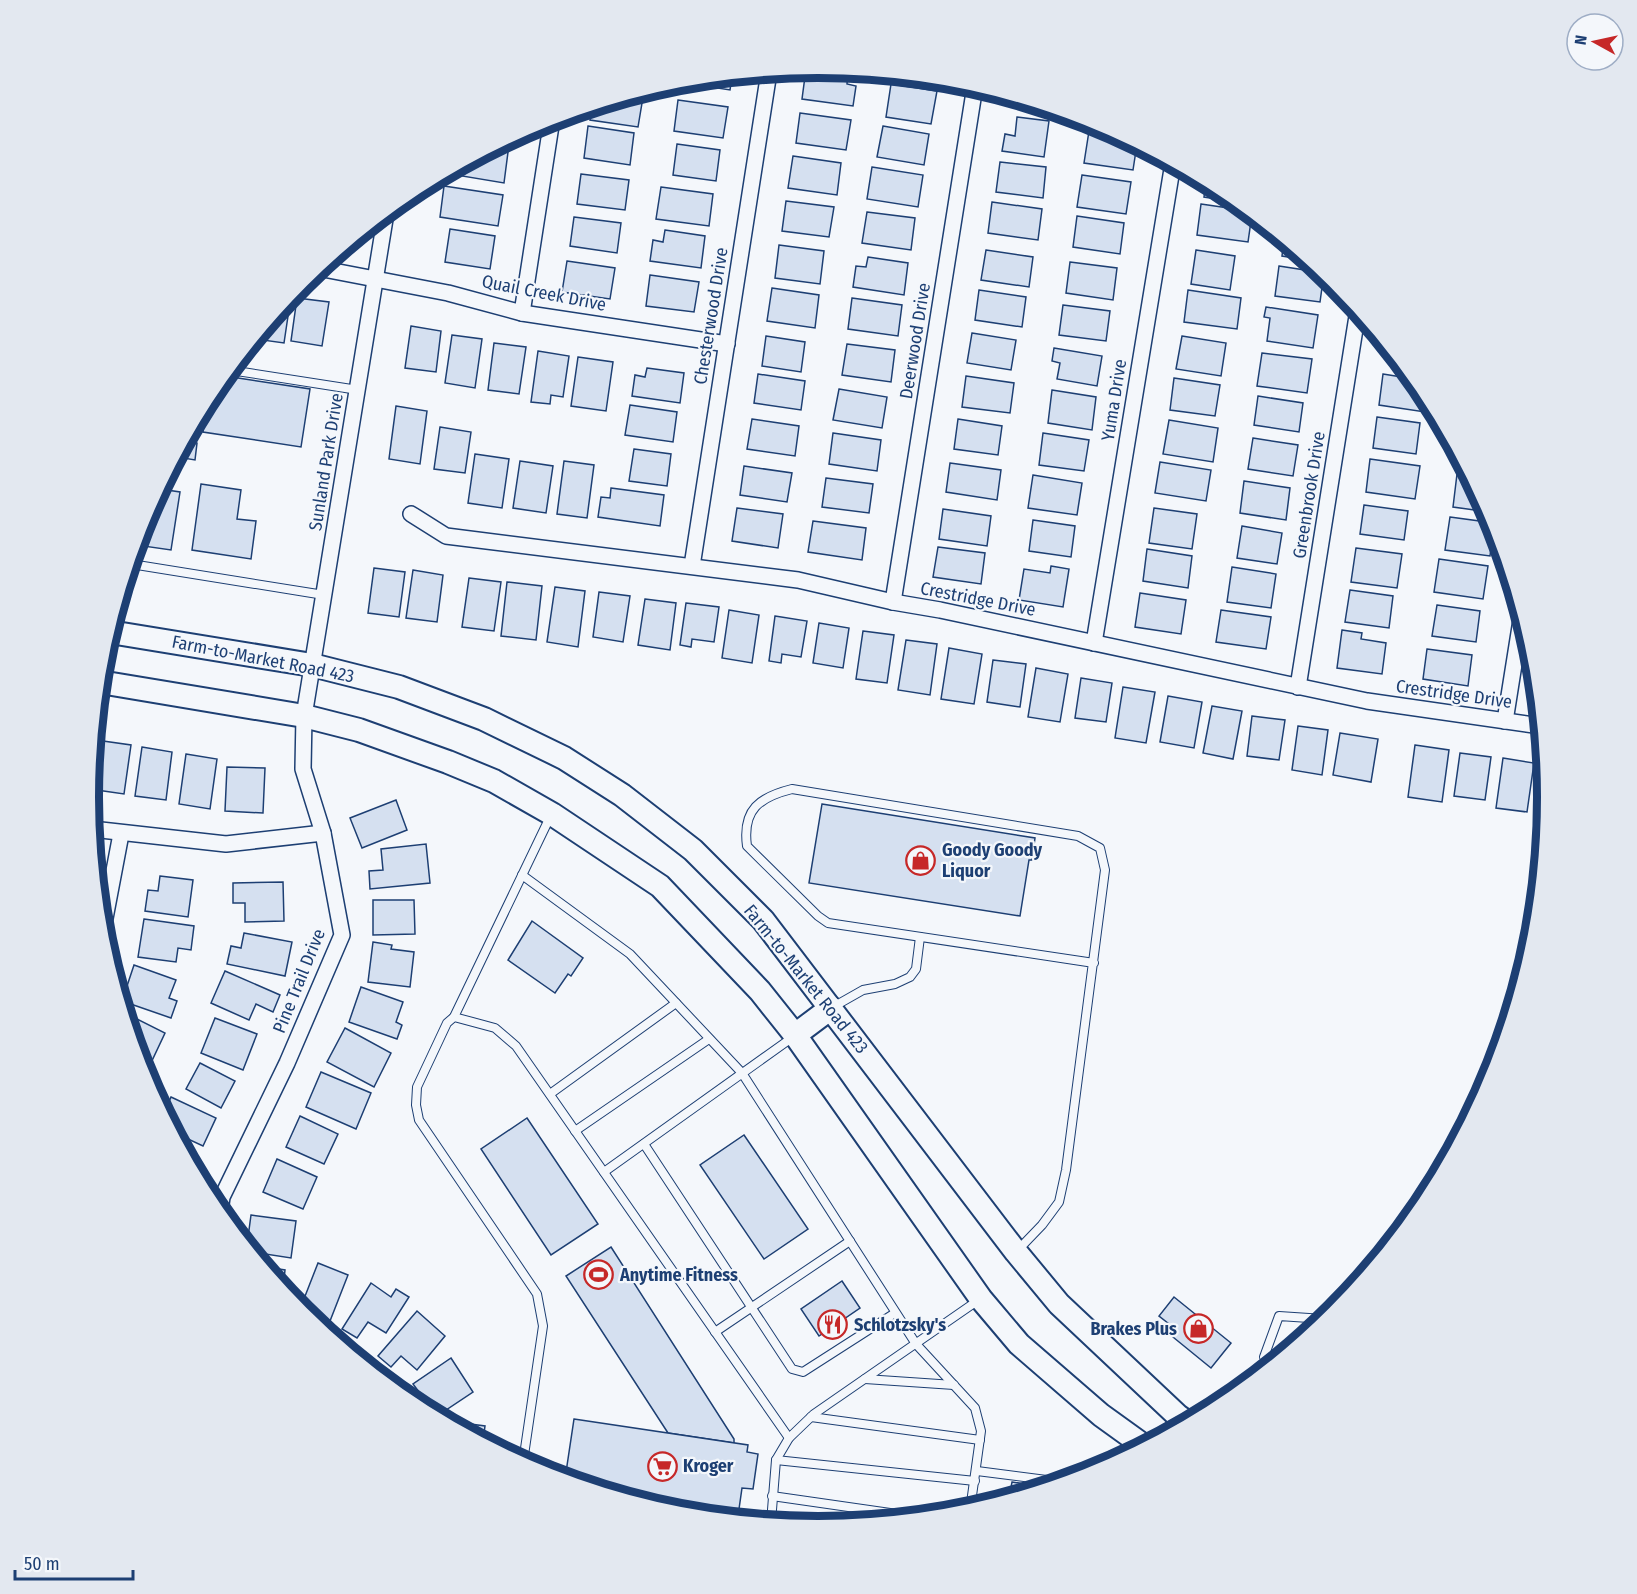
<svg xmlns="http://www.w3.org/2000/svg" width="1637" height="1594" font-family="'Fira Sans Condensed',sans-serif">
  <rect width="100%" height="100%" fill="#f4f7fb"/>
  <g fill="#d5e0f0" stroke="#1d3f73" stroke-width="1.5">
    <path d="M817,68L848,72L847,84L856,86L853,106L802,99L806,69Z"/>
    <path d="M732,76L730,90L691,84L692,80Z"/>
    <path d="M891,84L937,91L931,124L886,117Z"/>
    <path d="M631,95L643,97L638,127L590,120L592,107Z"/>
    <path d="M1010,97L1061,112V113L1009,106Z"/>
    <path d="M678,100L728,107L723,138L674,131Z"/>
    <path d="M800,113L851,120L846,150L796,143Z"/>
    <path d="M1017,117L1049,121L1044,157L1002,151L1005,134L1015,136Z"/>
    <path d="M588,126L634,133L630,165L584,158Z"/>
    <path d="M883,126L929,134L924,165L877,157Z"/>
    <path d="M1089,131L1120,135L1137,144L1133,170L1084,163Z"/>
    <path d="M677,144L720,150L716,181L673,175Z"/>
    <path d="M490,149L508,152L504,183L450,174L451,170Z"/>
    <path d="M793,156L841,163L837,195L788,188Z"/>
    <path d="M1000,162L1046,167L1043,198L996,192Z"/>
    <path d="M872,167L923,175L918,207L867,199Z"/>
    <path d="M581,174L629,180L625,210L577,204Z"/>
    <path d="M1082,175L1131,182L1126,214L1077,207Z"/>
    <path d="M1206,181L1224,191L1238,202L1204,197Z"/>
    <path d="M444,186L503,195L498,226L440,217Z"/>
    <path d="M661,187L713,194L709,226L656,219Z"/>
    <path d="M786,201L834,207L829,237L782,231Z"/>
    <path d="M992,202L1042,209L1038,240L988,233Z"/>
    <path d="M1201,204L1249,211L1252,214L1248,242L1197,235Z"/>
    <path d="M867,212L915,218L911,250L862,243Z"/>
    <path d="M1077,216L1124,223L1120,254L1073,247Z"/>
    <path d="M574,217L621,223L617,253L570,246Z"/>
    <path d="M450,229L495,236L490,269L445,262Z"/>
    <path d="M665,230L705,236L701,268L650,261L653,240L663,242Z"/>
    <path d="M1284,240L1309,260L1282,256Z"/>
    <path d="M779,245L824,251L820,284L775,278Z"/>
    <path d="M986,250L1033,257L1029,287L981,280Z"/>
    <path d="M1196,250L1235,256L1230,290L1191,284Z"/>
    <path d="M868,257L908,263L904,295L853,287L856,266L866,267Z"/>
    <path d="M567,261L615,268L610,299L562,292Z"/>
    <path d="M1070,262L1117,268L1113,300L1066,293Z"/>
    <path d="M1279,266L1324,273L1320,302L1275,296Z"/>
    <path d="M650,275L699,282L694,312L646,306Z"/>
    <path d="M772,288L819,295L815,328L767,321Z"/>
    <path d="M979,290L1026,297L1022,327L975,320Z"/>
    <path d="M1188,290L1241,298L1237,329L1184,322Z"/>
    <path d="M291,296L284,343L255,339Z"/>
    <path d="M297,298L329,302L322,346L291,341Z"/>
    <path d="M852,298L902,305L898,336L848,329Z"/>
    <path d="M1063,305L1110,311L1106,341L1059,335Z"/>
    <path d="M1266,307L1318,315L1313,348L1267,341L1270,318L1264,317Z"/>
    <path d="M411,326L441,331L436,372L405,368Z"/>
    <path d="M972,333L1016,340L1011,370L967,363Z"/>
    <path d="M452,335L482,339L475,388L445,383Z"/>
    <path d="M766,336L805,342L801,372L762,366Z"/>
    <path d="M1182,336L1226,343L1221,376L1176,369Z"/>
    <path d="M494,343L526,347L519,394L488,390Z"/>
    <path d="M847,344L895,350L891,382L842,375Z"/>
    <path d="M1389,347L1402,364L1387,361Z"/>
    <path d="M1054,348L1102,356L1097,386L1057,379L1060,363L1052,361Z"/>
    <path d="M538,351L569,356L563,397L551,395L550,404L531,402Z"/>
    <path d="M1262,353L1312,359L1307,393L1257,386Z"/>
    <path d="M578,357L613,362L606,411L571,406Z"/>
    <path d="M647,368L684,373L680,403L632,396L635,375L645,377Z"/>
    <path d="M758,374L805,381L801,410L754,403Z"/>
    <path d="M1383,374L1414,379L1428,396L1425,412L1379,405Z"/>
    <path d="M225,376L310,389L301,447L203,432L208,398Z"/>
    <path d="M966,376L1014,383L1010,413L962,407Z"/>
    <path d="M1174,378L1220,385L1215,416L1170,410Z"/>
    <path d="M839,389L887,397L882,428L833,420Z"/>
    <path d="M1052,390L1096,397L1092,430L1048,423Z"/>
    <path d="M1258,396L1303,403L1299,432L1254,425Z"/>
    <path d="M630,405L677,412L673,442L625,435Z"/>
    <path d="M396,406L427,411L420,464L389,459Z"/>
    <path d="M1377,417L1420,423L1416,454L1373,448Z"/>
    <path d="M752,419L799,426L795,456L747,449Z"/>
    <path d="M958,419L1002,426L998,455L954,449Z"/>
    <path d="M1169,420L1218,428L1213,462L1163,454Z"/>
    <path d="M440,427L471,432L465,473L434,469Z"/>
    <path d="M833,433L881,440L877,471L829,464Z"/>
    <path d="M1043,433L1089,440L1084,471L1039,465Z"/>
    <path d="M1253,438L1298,445L1293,476L1248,469Z"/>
    <path d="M185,441L197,443L195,460L177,457Z"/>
    <path d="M634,449L671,454L667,486L629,481Z"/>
    <path d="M475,454L509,459L502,508L468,503Z"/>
    <path d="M1370,459L1420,466L1415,499L1366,492Z"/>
    <path d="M520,461L553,466L546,513L513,508Z"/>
    <path d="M564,461L594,465L587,518L557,514Z"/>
    <path d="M1160,462L1211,470L1206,501L1155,493Z"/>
    <path d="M950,463L1001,470L997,500L946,492Z"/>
    <path d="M744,466L792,473L787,502L740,495Z"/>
    <path d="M1457,474L1470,476L1489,512L1453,507Z"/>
    <path d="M1033,475L1082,483L1077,515L1028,508Z"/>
    <path d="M826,478L873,484L869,513L822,507Z"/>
    <path d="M1244,481L1290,488L1286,520L1240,513Z"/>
    <path d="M201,484L241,490L237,519L256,521L251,559L192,550Z"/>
    <path d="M611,488L664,495L660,526L598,517L601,497L610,498Z"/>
    <path d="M160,489L180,492L171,550L136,545L145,518Z"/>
    <path d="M1364,505L1408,511L1404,540L1360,534Z"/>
    <path d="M737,508L783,514L778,548L732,541Z"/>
    <path d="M1154,508L1197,514L1192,549L1149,543Z"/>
    <path d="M943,509L991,516L987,546L939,539Z"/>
    <path d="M1450,517L1494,523L1490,556L1445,550Z"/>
    <path d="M1033,520L1075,526L1071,557L1029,551Z"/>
    <path d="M813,521L866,528L862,560L808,552Z"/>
    <path d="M1242,526L1282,533L1277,564L1237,558Z"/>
    <path d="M938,547L985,553L981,584L933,577Z"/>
    <path d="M1356,548L1402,554L1397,588L1351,582Z"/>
    <path d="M1147,549L1192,556L1188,588L1143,581Z"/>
    <path d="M1439,559L1488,566L1483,599L1434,592Z"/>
    <path d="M1051,566L1069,569L1063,607L1019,600L1024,569L1050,573Z"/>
    <path d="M1232,567L1276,574L1271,608L1227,602Z"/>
    <path d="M374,568L405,572L399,617L368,613Z"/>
    <path d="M413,570L443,575L437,622L406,618Z"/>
    <path d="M469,578L501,582L494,631L462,627Z"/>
    <path d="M507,582L542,586L536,640L501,636Z"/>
    <path d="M555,587L585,591L578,647L547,642Z"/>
    <path d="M1350,590L1393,596L1389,628L1345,622Z"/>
    <path d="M599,592L630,596L623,642L593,637Z"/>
    <path d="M1140,593L1186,600L1181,634L1135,627Z"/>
    <path d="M645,599L676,603L670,650L638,645Z"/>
    <path d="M686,603L719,607L714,642L692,639L691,647L680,645Z"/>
    <path d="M1437,605L1480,611L1476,642L1432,636Z"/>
    <path d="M729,610L759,615L752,663L722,658Z"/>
    <path d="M1221,610L1271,617L1266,649L1216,642Z"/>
    <path d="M775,616L807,621L801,657L782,654L781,663L769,661Z"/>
    <path d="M819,623L849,628L843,668L813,663Z"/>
    <path d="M1342,630L1362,633L1361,639L1386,643L1382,674L1337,668Z"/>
    <path d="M863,631L894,635L887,683L856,679Z"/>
    <path d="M906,640L937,644L930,695L898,690Z"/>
    <path d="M949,648L982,654L974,704L941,699Z"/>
    <path d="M1427,649L1472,655L1468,686L1423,679Z"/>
    <path d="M993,660L1026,664L1020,707L987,702Z"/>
    <path d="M1036,668L1068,674L1060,722L1028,717Z"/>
    <path d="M1081,678L1112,683L1106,722L1075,718Z"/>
    <path d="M1123,687L1155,692L1146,743L1115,738Z"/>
    <path d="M1168,696L1202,702L1194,748L1160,742Z"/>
    <path d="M1212,706L1242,711L1233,759L1203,753Z"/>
    <path d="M1252,716L1285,720L1279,760L1247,756Z"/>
    <path d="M1298,726L1328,730L1322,775L1292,770Z"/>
    <path d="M1340,733L1378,739L1371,782L1333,775Z"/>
    <path d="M96,740L131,745L124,794L90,789Z"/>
    <path d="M1415,745L1449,750L1442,802L1408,797Z"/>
    <path d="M142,747L172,752L166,800L135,796Z"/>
    <path d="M1460,753L1491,757L1485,800L1454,796Z"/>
    <path d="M186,754L217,759L210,809L179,804Z"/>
    <path d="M1503,758L1534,763L1527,812L1496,808Z"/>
    <path d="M227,767L265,768L263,813L225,811Z"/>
    <path d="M1546,773L1548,797L1546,814L1540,813Z"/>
    <path d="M396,800L407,830L362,848L350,818Z"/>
    <path d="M822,804L1035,838L1032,860H1029L1020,916L809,883Z"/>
    <path d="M426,844L430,883L370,889L369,871L383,870L381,849Z"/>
    <path d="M160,876L193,880L188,917L145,911L148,890L158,891Z"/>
    <path d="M283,882L284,921L245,922V903H233V883Z"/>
    <path d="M373,900H414L415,934L373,935Z"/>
    <path d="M144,919L194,926L191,950L178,948L176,962L138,957Z"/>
    <path d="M532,921L583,958L571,976L568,974L555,993L508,960Z"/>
    <path d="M244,933L292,942L285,976L227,964L231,946L241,948Z"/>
    <path d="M373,942L392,945L391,949L414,952L410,987L368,982Z"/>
    <path d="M134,965L176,980L169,998L177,1001L171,1018L122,1001Z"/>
    <path d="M225,971L280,995L273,1012L256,1004L249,1020L211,1003Z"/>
    <path d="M361,987L403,1002L396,1022L402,1025L397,1039L349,1022Z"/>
    <path d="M125,1013L165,1033L149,1067L140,1063Z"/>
    <path d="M215,1018L257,1034L243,1070L201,1053Z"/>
    <path d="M345,1028L391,1053L374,1087L327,1062Z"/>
    <path d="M200,1063L235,1081L221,1108L186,1089Z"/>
    <path d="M321,1072L371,1093L356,1129L306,1107Z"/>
    <path d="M171,1097L216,1118L203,1146L175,1133L164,1113Z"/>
    <path d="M300,1116L338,1134L324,1164L286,1147Z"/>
    <path d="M527,1118L598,1224L551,1255L481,1149Z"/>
    <path d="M744,1135L808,1229L764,1259L700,1165Z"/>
    <path d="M277,1159L317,1177L303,1209L263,1192Z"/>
    <path d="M251,1215L296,1221L291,1258L253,1252L247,1245Z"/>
    <path d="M611,1247L734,1439V1443L668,1433L566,1276Z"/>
    <path d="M318,1263L348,1275L330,1321L300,1309Z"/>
    <path d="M265,1267L285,1270L283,1288Z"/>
    <path d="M842,1281L860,1308L819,1336L801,1309Z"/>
    <path d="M371,1283L391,1297L396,1289L409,1297L386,1333L368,1322L357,1338L342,1329Z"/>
    <path d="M1174,1297L1231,1343L1211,1368L1168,1333L1173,1327L1159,1316Z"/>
    <path d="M417,1311L445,1336L417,1370L401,1356L391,1367L378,1356Z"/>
    <path d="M451,1358L473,1392L437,1416L413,1384Z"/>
    <path d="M574,1419L748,1445L747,1452L758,1454L753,1489L742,1488L738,1516L751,1518V1520L676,1512L565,1479Z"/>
    <path d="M447,1421L485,1426L483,1441L447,1422Z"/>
    <path d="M1012,1482L1045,1487L1009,1498Z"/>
  </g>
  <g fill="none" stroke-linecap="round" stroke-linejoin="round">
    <defs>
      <g id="lane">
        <path d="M230,370L358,390"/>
        <path d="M131,564L324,595"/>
        <path d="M522,875L630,954L742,1073L916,1344L975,1408L981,1431L970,1510"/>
        <path d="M833,1007L863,990L895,984L910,977L916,969L920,937"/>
        <path d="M454,1017L551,815"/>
        <path d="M550,1094L676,1003"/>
        <path d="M575,1131L709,1039"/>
        <path d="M644,1144L792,1369L803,1372L895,1313"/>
        <path d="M604,1172L793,1037"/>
        <path d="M1017,1251L1042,1225L1059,1202L1066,1170L1105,870L1100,848L1078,836L792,789C760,797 742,809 747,846L818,916L828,923L1094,963"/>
        <path d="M715,1332L850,1241"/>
        <path d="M1276,1361L1264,1357L1279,1316L1324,1319"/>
        <path d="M865,1379L954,1385"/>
        <path d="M811,1417L980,1440"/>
        <path d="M776,1460L975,1481"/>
        <path d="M523,1462L543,1326L537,1294L419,1120L416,1105L417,1087L447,1023L454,1017L495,1028L516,1046L789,1438"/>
        <path d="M977,1471L1062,1482"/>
        <path d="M772,1496L918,1517"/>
        <path d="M771,1522L776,1460L789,1438L814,1414L980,1299"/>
      </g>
      <g id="street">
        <path d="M318,268L448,293L522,313L727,344"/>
        <path d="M522,313L552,119"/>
        <path d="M411,514L446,536L798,580L893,602L940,610L1367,701L1541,726"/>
        <path d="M692,566L769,72"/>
        <path d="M893,602L975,86"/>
        <path d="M1094,643L1173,163"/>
        <path d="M1298,687L1358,310"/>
        <path d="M1505,721L1522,614"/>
        <path d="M92,829L226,844L323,833"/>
        <path d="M102,934L121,834"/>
        <path d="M220,1212L222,1197L287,1063L342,935L323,833L303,769L304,716L386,213"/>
      </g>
      <g id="primary">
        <path d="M110,632L312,665L399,687L484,719L564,758L622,795L693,850L763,920L1016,1252L1059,1304L1178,1416L1188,1423"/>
        <path d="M100,682L304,716L359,730L448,762L494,781L552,814L660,886L760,991L795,1035L981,1299L1019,1344L1101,1415L1144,1446"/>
        <path d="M795,1035L831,1008"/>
      </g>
    </defs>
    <use href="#lane" stroke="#1d3f73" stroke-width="10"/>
    <use href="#street" stroke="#1d3f73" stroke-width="18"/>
    <use href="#primary" stroke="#1d3f73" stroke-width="26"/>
    <use href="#lane" stroke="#f4f7fb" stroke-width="8"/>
    <use href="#street" stroke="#f4f7fb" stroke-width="15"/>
    <use href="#primary" stroke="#f4f7fb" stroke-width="22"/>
  </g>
  <defs>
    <symbol id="shop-ring" viewBox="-11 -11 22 22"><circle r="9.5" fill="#f4f7fb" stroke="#c62828" stroke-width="1.5"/><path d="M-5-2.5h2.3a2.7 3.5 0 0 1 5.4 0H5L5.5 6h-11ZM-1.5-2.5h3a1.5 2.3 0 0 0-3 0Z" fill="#c62828"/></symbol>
    <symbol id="stadium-ring" viewBox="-11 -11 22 22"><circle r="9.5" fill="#f4f7fb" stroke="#c62828" stroke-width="1.5"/><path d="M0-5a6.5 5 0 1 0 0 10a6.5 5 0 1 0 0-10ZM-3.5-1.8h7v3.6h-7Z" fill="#c62828"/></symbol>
    <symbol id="restaurant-ring" viewBox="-11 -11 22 22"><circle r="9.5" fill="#f4f7fb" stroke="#c62828" stroke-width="1.5"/><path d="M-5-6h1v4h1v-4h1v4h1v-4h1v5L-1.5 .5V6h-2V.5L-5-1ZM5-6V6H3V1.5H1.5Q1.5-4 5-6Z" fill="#c62828"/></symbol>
    <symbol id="supermarket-ring" viewBox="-11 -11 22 22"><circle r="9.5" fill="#f4f7fb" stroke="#c62828" stroke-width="1.5"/><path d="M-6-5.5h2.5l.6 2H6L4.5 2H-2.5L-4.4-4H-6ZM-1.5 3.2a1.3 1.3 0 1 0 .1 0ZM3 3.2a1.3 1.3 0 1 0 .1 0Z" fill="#c62828"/></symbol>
  </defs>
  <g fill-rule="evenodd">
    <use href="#shop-ring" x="904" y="844" width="33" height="33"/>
    <use href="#stadium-ring" x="582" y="1258" width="33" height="33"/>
    <use href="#restaurant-ring" x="816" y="1308" width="33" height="33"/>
    <use href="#shop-ring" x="1182" y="1312" width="33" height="33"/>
    <use href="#supermarket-ring" x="646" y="1450" width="33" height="33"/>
  </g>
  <g text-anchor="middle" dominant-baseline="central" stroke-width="4.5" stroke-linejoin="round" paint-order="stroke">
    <g font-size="18" fill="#1d3f73" stroke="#f4f7fb">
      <text transform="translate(544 293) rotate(11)">Quail Creek Drive</text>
      <text transform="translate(711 316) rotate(-81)">Chesterwood Drive</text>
      <text transform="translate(915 341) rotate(-81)">Deerwood Drive</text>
      <text transform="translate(1114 400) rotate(-81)">Yuma Drive</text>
      <text transform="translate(326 462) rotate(-81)">Sunland Park Drive</text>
      <text transform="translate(1309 495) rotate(-81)">Greenbrook Drive</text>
      <text transform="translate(978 599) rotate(11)">Crestridge Drive</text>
      <text transform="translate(263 659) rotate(11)">Farm-to-Market Road 423</text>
      <text transform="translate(1454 694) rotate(8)">Crestridge Drive</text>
      <text transform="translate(806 979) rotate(51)">Farm-to-Market Road 423</text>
      <text transform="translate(299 981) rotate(-68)">Pine Trail Drive</text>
    </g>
    <g font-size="18" font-weight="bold" fill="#1d3f73" stroke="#f4f7fb" text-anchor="start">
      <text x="942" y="850">Goody Goody<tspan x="942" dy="21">Liquor</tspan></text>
      <text x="620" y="1275">Anytime Fitness</text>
      <text x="854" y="1325">Schlotzsky's</text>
      <text x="1177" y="1329" text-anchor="end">Brakes Plus</text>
      <text x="683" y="1466">Kroger</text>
    </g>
  </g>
  <path d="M0 0H1637V1594H0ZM99 797a719 719 0 1 1 1438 0a719 719 0 1 1-1438 0Z" fill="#e3e8f0" fill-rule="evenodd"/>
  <path fill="none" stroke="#1d3f73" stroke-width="8" d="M99 797a719 719 0 1 1 1438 0a719 719 0 1 1-1438 0Z"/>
  <g transform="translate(1595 42) rotate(278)"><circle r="28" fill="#f4f7fb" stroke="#9eadc5" stroke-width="1.5"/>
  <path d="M0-4.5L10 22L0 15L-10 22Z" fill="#c62828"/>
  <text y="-9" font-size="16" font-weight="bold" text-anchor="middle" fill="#1d3f73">N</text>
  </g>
  <path d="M15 1570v9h118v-9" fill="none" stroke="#1d3f73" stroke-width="3"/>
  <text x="24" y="1570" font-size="18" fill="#1d3f73" stroke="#f4f7fb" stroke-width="4.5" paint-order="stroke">50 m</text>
</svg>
